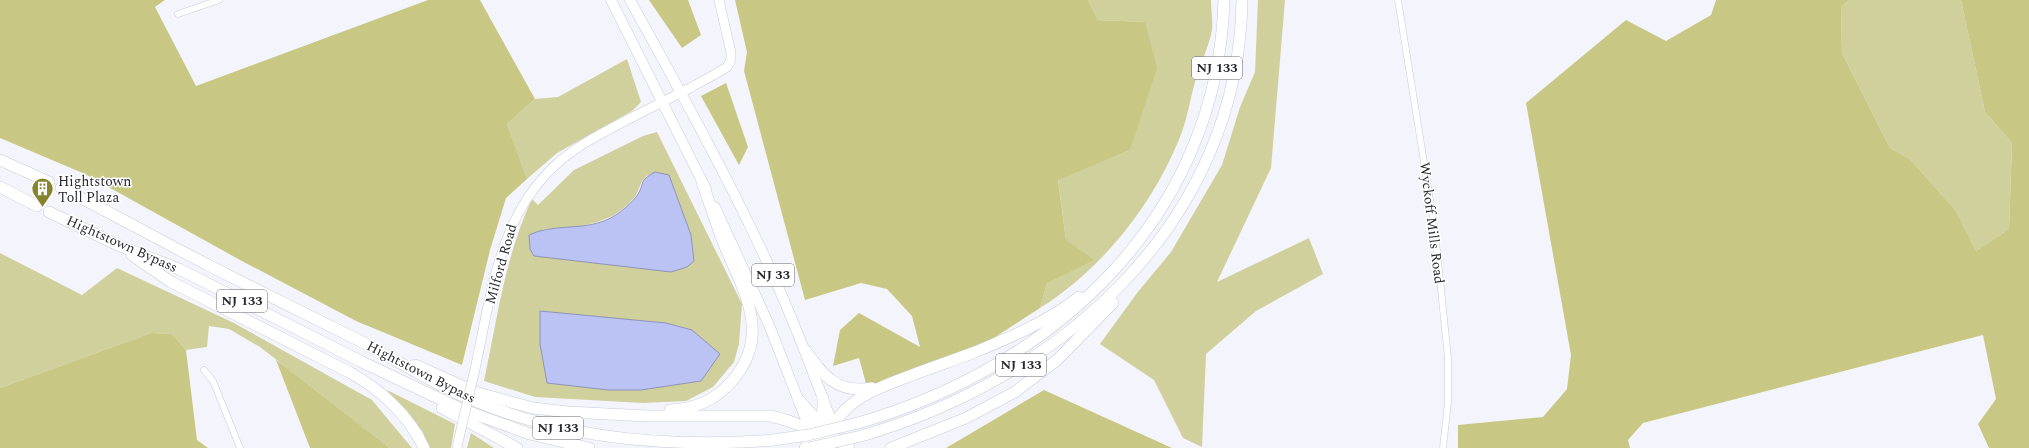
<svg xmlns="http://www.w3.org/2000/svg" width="2029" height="448" font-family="Spectral,serif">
  <rect width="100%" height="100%" fill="#f4f5fc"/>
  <g fill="#d0d09d" fill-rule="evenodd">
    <path d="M1088,0H1211C1211,10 1213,21 1212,30C1210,43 1199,68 1195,82C1190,100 1187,120 1180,137C1153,205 1101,270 1040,308L1047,283L1066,240L1058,179L1130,150L1145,22L1098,20Z"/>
    <path d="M1258,0H1285L1271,168L1217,282L1309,238L1323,274L1256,311L1206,354L1202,447L1183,438L1154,380L1100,344L1137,293L1171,252L1222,165L1240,107L1255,72Z"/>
    <path d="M1849,0H1961L1985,112L2012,143L2009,229L1976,251L1956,211L1910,159L1890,148L1842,53L1841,7Z"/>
    <path d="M627,59L641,102L632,111L557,153L527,179L507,124L535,99L558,97Z"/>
    <path d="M657,132L742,304L739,344L734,362L713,387L686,401L643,403L535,397L484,381C497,320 505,256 532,199L538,205L574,170L643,136ZM656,172L669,176L671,272L542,229C575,228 610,226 633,199C639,194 639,183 645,178C647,175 652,174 656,172ZM540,312L666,323L692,330L719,354L701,381L608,390L568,385Z"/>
    <path d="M0,253L82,295L117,268L234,323L372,400L412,448H390L260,347L229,329L209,326L207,347L186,350L172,334L151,333L0,388Z"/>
    <path d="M387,390L455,424L451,448H429L423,432Z"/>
    <path d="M471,433L494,448H467Z"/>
  </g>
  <g fill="#c8c783">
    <path d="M0,0H165L155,7L196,86L428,0H480L535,99L507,124L527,179L506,198L490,250L462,365L356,321L240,260L85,174L0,138Z"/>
    <path d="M649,0H688L701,35L682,48Z"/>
    <path d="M735,0H1088L1098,20L1145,22L1157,68L1130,150L1058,180L1066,240L1094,260L1047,283L1040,308L989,341L867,387L859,358L833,366L840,330L859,313L920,347L912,316L887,289L861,283L805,300L744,71L747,52Z"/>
    <path d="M1716,0H1849L1841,7L1842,53L1890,148L1910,159L1956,211L1976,251L2009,229L2012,143L1985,112L1961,0H2029V448H1989L1978,424L1996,399L1983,335L1643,423L1628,440L1630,448H1458V425L1543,417L1567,389L1571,355L1526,103L1626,20L1666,41L1711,15Z"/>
    <path d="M726,83L748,147L739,165L701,96Z"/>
    <path d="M151,333L172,334L186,350L197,440L208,448H0V388Z"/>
    <path d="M276,360L287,368L390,448H310Z"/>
    <path d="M1044,390L1172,448H946Z"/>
  </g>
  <g fill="#bbc2f4" stroke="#8f94b9">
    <path d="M655,172L669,175L691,235L694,261L687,267L671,272L534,256L530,249L529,235C551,224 578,230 601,222C614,218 628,207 636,197C646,183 637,182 655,172Z"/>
    <path d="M540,311L666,323L692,330L720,354L701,381L641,390H608L547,383L540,344Z"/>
  </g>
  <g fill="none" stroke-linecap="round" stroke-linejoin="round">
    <defs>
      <g id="street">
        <path d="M1398,0L1435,231L1448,358V402L1443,448"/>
        <path d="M178,14L219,0"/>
        <path d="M204,370L213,381L240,448"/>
      </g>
      <g id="secondary">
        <path d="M475,369C494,282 501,193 585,143C619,123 655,106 690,88C702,81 715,75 727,67L731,60V53L719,0"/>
        <path d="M457,448L459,438"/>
      </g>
      <g id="primary">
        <path d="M611,0L706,189"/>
        <path d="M630,0C675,82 721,164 761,249C789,308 812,369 835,431"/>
        <path d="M715,207L769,325L812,435"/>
      </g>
      <g id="highway">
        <path d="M0,160L49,182"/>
        <path d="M0,187L37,206"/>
        <path d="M61,188C112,213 161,241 212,267C259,291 306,314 354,338C393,357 429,382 470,399C565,439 671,448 773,440"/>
        <path d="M49,212L120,246L179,269L362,362L461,409L530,434L589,448"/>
        <path d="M132,255L171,282L349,372C380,389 409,415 424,448"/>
        <path d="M805,350C824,376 837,394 872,388"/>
        <path d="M415,365L478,393L533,408L568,412L647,416H770C790,420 817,430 829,448"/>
        <path d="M799,400L829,434L849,448"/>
        <path d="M442,408L517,448"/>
        <path d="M670,410C694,409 716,400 732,381C774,333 741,287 722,239C715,220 709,201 702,182"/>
        <path d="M858,423C1056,366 1218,216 1224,0"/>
        <path d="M828,435C844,399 877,388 912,375C933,367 954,360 975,352C1011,337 1049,321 1079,297"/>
        <path d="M861,436C1062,378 1239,222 1242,0"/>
        <path d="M805,448C818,433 824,418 823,398"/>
        <path d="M891,448L966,418L1015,392L1057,360L1113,303"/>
      </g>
    </defs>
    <use href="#street" stroke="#c7cadb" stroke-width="7"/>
    <use href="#secondary" stroke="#c7cadb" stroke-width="10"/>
    <use href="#primary" stroke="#c7cadb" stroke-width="11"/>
    <use href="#highway" stroke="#c7cadb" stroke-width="12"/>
    <use href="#street" stroke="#fff" stroke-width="6"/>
    <use href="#secondary" stroke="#fff" stroke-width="9"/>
    <use href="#primary" stroke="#fff" stroke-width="10"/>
    <use href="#highway" stroke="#fff" stroke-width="11"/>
    <defs>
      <path id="secondary-bridge" d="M459,438L475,369"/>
      <g id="highway-bridge">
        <path d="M773,440L808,435L858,423"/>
        <path d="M809,448L861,436"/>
      </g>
    </defs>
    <use href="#secondary-bridge" stroke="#c7cadb" stroke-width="10" stroke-linecap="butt"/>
    <use href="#highway-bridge" stroke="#c7cadb" stroke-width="12" stroke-linecap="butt"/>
    <use href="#secondary-bridge" stroke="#fff" stroke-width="9"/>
    <use href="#highway-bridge" stroke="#fff" stroke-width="11"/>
  </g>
  <defs>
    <symbol id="building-pin" viewBox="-11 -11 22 30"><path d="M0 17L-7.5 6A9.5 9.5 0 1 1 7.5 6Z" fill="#85832c" stroke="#fff"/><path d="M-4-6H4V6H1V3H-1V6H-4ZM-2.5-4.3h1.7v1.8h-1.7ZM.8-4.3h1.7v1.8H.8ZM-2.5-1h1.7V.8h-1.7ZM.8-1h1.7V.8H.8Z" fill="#fff"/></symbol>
  </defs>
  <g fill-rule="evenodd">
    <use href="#building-pin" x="30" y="176" width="25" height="34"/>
  </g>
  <g text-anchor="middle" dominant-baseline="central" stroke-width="3" stroke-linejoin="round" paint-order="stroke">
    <g fill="#fff" stroke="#68686d" stroke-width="1">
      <rect x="1192" y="57" width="50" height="22" rx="3"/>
      <rect x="752" y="264" width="42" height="22" rx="3"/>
      <rect x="217" y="290" width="50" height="22" rx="3"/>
      <rect x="996" y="354" width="50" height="22" rx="3"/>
      <rect x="533" y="417" width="50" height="22" rx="3"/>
    </g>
    <g font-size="13" font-weight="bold" fill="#27282f">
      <text x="1217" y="68">NJ 133</text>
      <text x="773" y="275">NJ 33</text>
      <text x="242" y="301">NJ 133</text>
      <text x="1021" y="365">NJ 133</text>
      <text x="558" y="428">NJ 133</text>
    </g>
    <g font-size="14" fill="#27282f" stroke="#fff" text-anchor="start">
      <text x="58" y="181">Hightstown<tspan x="58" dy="16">Toll Plaza</tspan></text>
    </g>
    <g font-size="14" fill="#27282f" stroke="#fff">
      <text transform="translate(1432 223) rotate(83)">Wyckoff Mills Road</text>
      <text transform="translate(122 244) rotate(24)">Hightstown Bypass</text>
      <text transform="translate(501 264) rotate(-74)">Milford Road</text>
      <text transform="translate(421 372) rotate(27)">Hightstown Bypass</text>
    </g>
  </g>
</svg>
